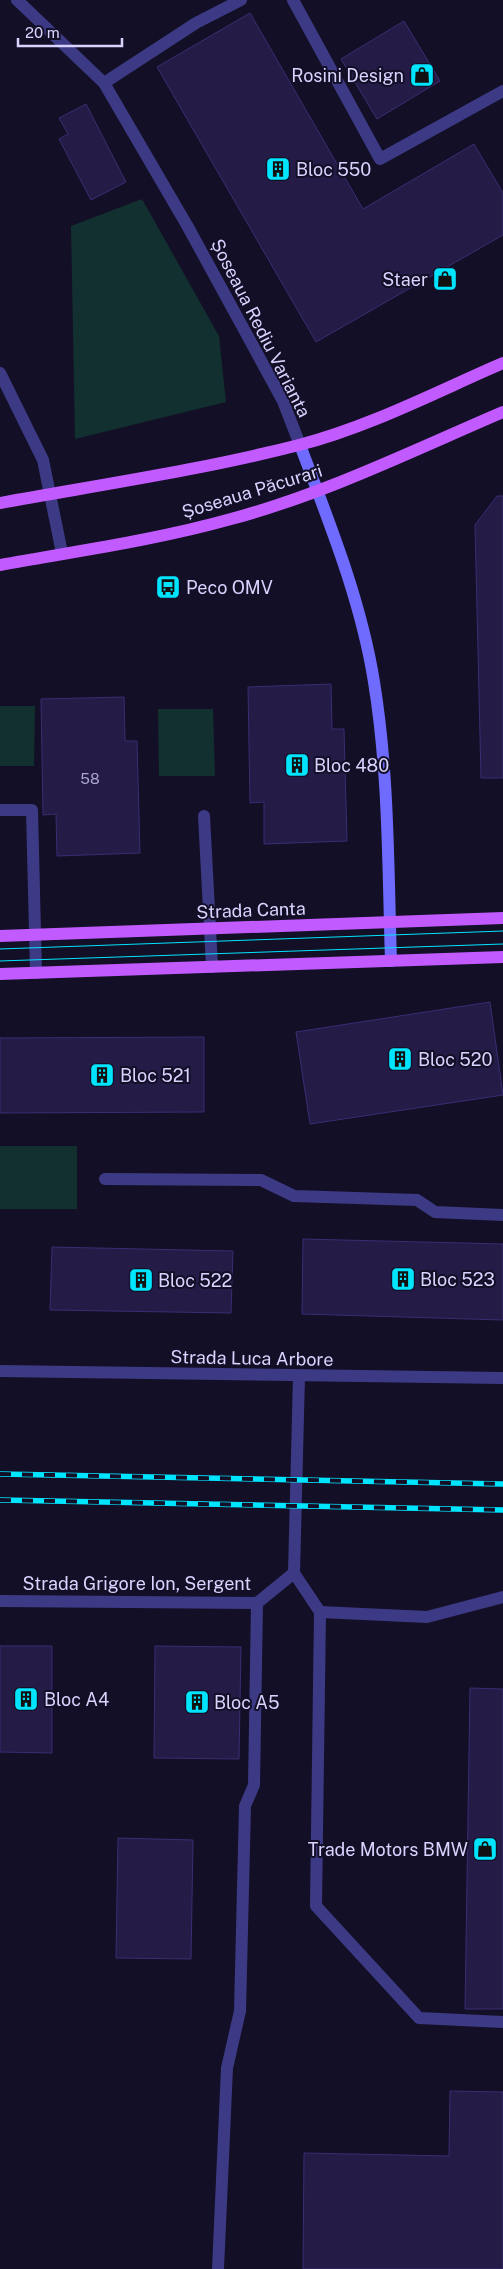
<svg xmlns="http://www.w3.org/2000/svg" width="503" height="2269" font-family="'Public Sans',sans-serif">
  <rect width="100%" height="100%" fill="#130f26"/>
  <g fill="#12302f">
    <path d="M142,199L219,336L226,402L75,439L71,226Z"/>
    <path d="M0,706H35L34,766H0Z"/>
    <path d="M158,709H213L215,776H159Z"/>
    <rect x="0" y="1146" width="77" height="63"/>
  </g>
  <g fill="#241b47" stroke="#3b2d73">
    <path d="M250,13L363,209L474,144L503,193V235L316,342L157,67Z"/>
    <path d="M404,21L440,81L377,119L341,59Z"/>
    <path d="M86,104L126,182L91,200L59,139L68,134L59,118Z"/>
    <path d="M497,496H503V778H481L475,525Z"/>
    <path d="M331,684L332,729H344L347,841L264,844V802L250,803L248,687Z"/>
    <path d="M124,697L125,741H137L140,853L57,856L56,814L43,815L41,699Z"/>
    <path d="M490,1002L503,1095L310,1124L296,1032Z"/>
    <path d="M204,1037V1112L0,1113V1038Z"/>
    <path d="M303,1239L503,1244V1320L302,1314Z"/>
    <path d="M52,1247L233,1251L231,1313L50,1310Z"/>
    <path d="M0,1646H52V1753L0,1752Z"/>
    <path d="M155,1646L241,1647L239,1759L154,1758Z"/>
    <path d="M470,1688L503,1689V2009H465Z"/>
    <path d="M118,1838L193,1840L191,1959L116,1958Z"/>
    <path d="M450,2091L503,2092V2269H303L304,2153L449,2156Z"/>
  </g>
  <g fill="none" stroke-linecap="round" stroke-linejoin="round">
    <g stroke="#3d3a85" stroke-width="12">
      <path d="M293,0L380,159L503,91"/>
      <path d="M104,83L196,23L241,0"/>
      <path d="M0,373L43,460L62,553"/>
      <path d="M0,810H32L36,973"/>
      <path d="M204,816L212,967"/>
      <path d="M105,1179L261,1180L294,1196L417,1200L435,1212L503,1215"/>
      <path d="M294,1573L320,1612L316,1906L419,2018L503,2022"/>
      <path d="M320,1612L427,1617L503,1597"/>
      <path d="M218,2269L227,2068L240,2011L245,1806L254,1785L257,1603"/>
    </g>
    <g stroke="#3d3a85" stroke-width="12">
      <path d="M17,0L104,83L188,227L283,401L300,445"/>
      <path d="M0,1371L503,1378"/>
      <path d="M0,1601L257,1603L294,1573L299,1376"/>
    </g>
    <path stroke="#6f6bff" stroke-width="12" d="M300,445C329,522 361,600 374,682C389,774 388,869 391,961"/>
    <g stroke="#c25bff" stroke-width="12">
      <path d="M0,503C99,485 201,470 299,445C369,427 436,392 503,363"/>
      <path d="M0,565C77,551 156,540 231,519C325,494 414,450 503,412"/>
      <path d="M0,936L503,918"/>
      <path d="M0,974L503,957"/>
    </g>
    <g stroke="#00e5ff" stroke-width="1">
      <path d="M0,949L503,931"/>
      <path d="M0,961L503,944"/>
    </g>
    <defs>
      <g id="rail">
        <path d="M0,1474L503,1484"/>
        <path d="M0,1500L503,1510"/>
      </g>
    </defs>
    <use href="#rail" stroke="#00e5ff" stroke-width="5.5"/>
    <use href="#rail" stroke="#130f26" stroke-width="4" stroke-dasharray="11" stroke-linecap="butt"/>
  </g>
  <defs>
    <symbol id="shop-square" viewBox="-11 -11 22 22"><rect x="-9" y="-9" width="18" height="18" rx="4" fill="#00e5ff" stroke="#130f26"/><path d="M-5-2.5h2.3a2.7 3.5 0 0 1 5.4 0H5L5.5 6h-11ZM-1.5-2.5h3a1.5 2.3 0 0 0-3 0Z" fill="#111"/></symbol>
    <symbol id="building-square" viewBox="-11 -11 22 22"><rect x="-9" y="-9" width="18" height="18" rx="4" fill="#00e5ff" stroke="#130f26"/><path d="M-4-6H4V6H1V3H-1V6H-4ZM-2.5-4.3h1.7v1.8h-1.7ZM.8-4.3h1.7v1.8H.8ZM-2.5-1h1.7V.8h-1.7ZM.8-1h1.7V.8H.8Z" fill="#111"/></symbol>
    <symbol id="bus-square" viewBox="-11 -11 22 22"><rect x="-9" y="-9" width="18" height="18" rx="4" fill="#00e5ff" stroke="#130f26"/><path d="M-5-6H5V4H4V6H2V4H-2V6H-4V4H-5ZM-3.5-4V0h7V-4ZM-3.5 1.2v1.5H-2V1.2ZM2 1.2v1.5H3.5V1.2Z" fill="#111"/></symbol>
  </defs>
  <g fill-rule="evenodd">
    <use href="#shop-square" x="408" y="61" width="28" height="28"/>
    <use href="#building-square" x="264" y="155" width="28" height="28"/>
    <use href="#shop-square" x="431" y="265" width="28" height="28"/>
    <use href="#bus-square" x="154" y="573" width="28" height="28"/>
    <use href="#building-square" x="283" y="751" width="28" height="28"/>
    <use href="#building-square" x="386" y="1045" width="28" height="28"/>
    <use href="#building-square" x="88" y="1061" width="28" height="28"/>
    <use href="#building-square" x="389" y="1265" width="28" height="28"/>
    <use href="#building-square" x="127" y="1266" width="28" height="28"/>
    <use href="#building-square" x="12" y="1685" width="28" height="28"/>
    <use href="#building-square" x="183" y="1688" width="28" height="28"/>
    <use href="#shop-square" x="471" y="1835" width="28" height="28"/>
  </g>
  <g text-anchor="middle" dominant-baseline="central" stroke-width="4" stroke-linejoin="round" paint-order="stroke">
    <g font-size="15" fill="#aca6d1">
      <text x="90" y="778">58</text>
    </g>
    <g font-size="18" fill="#d9d4ff" stroke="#130f26" text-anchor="start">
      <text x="404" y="75" text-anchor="end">Rosini Design</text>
      <text x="296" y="169">Bloc 550</text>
      <text x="428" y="279" text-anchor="end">Staer</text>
      <text x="186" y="587">Peco OMV</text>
      <text x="314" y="765">Bloc 480</text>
      <text x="418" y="1059">Bloc 520</text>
      <text x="120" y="1075">Bloc 521</text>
      <text x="420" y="1279">Bloc 523</text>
      <text x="158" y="1280">Bloc 522</text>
      <text x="44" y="1699">Bloc A4</text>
      <text x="214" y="1702">Bloc A5</text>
      <text x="468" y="1849" text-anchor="end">Trade Motors BMW</text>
    </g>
    <g font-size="18" fill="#d9d4ff" stroke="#130f26">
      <text transform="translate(261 328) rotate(63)">Șoseaua Rediu Varianta</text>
      <text transform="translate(252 491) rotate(-17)">Șoseaua Păcurari</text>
      <text transform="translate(251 910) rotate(-2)">Strada Canta</text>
      <text transform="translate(252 1358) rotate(1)">Strada Luca Arbore</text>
      <text x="137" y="1583">Strada Grigore Ion, Sergent</text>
    </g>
  </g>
  <path d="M18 38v8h104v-8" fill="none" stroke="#d9d4ff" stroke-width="2.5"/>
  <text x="25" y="38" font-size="15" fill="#d9d4ff" stroke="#130f26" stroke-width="4" paint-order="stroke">20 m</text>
</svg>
